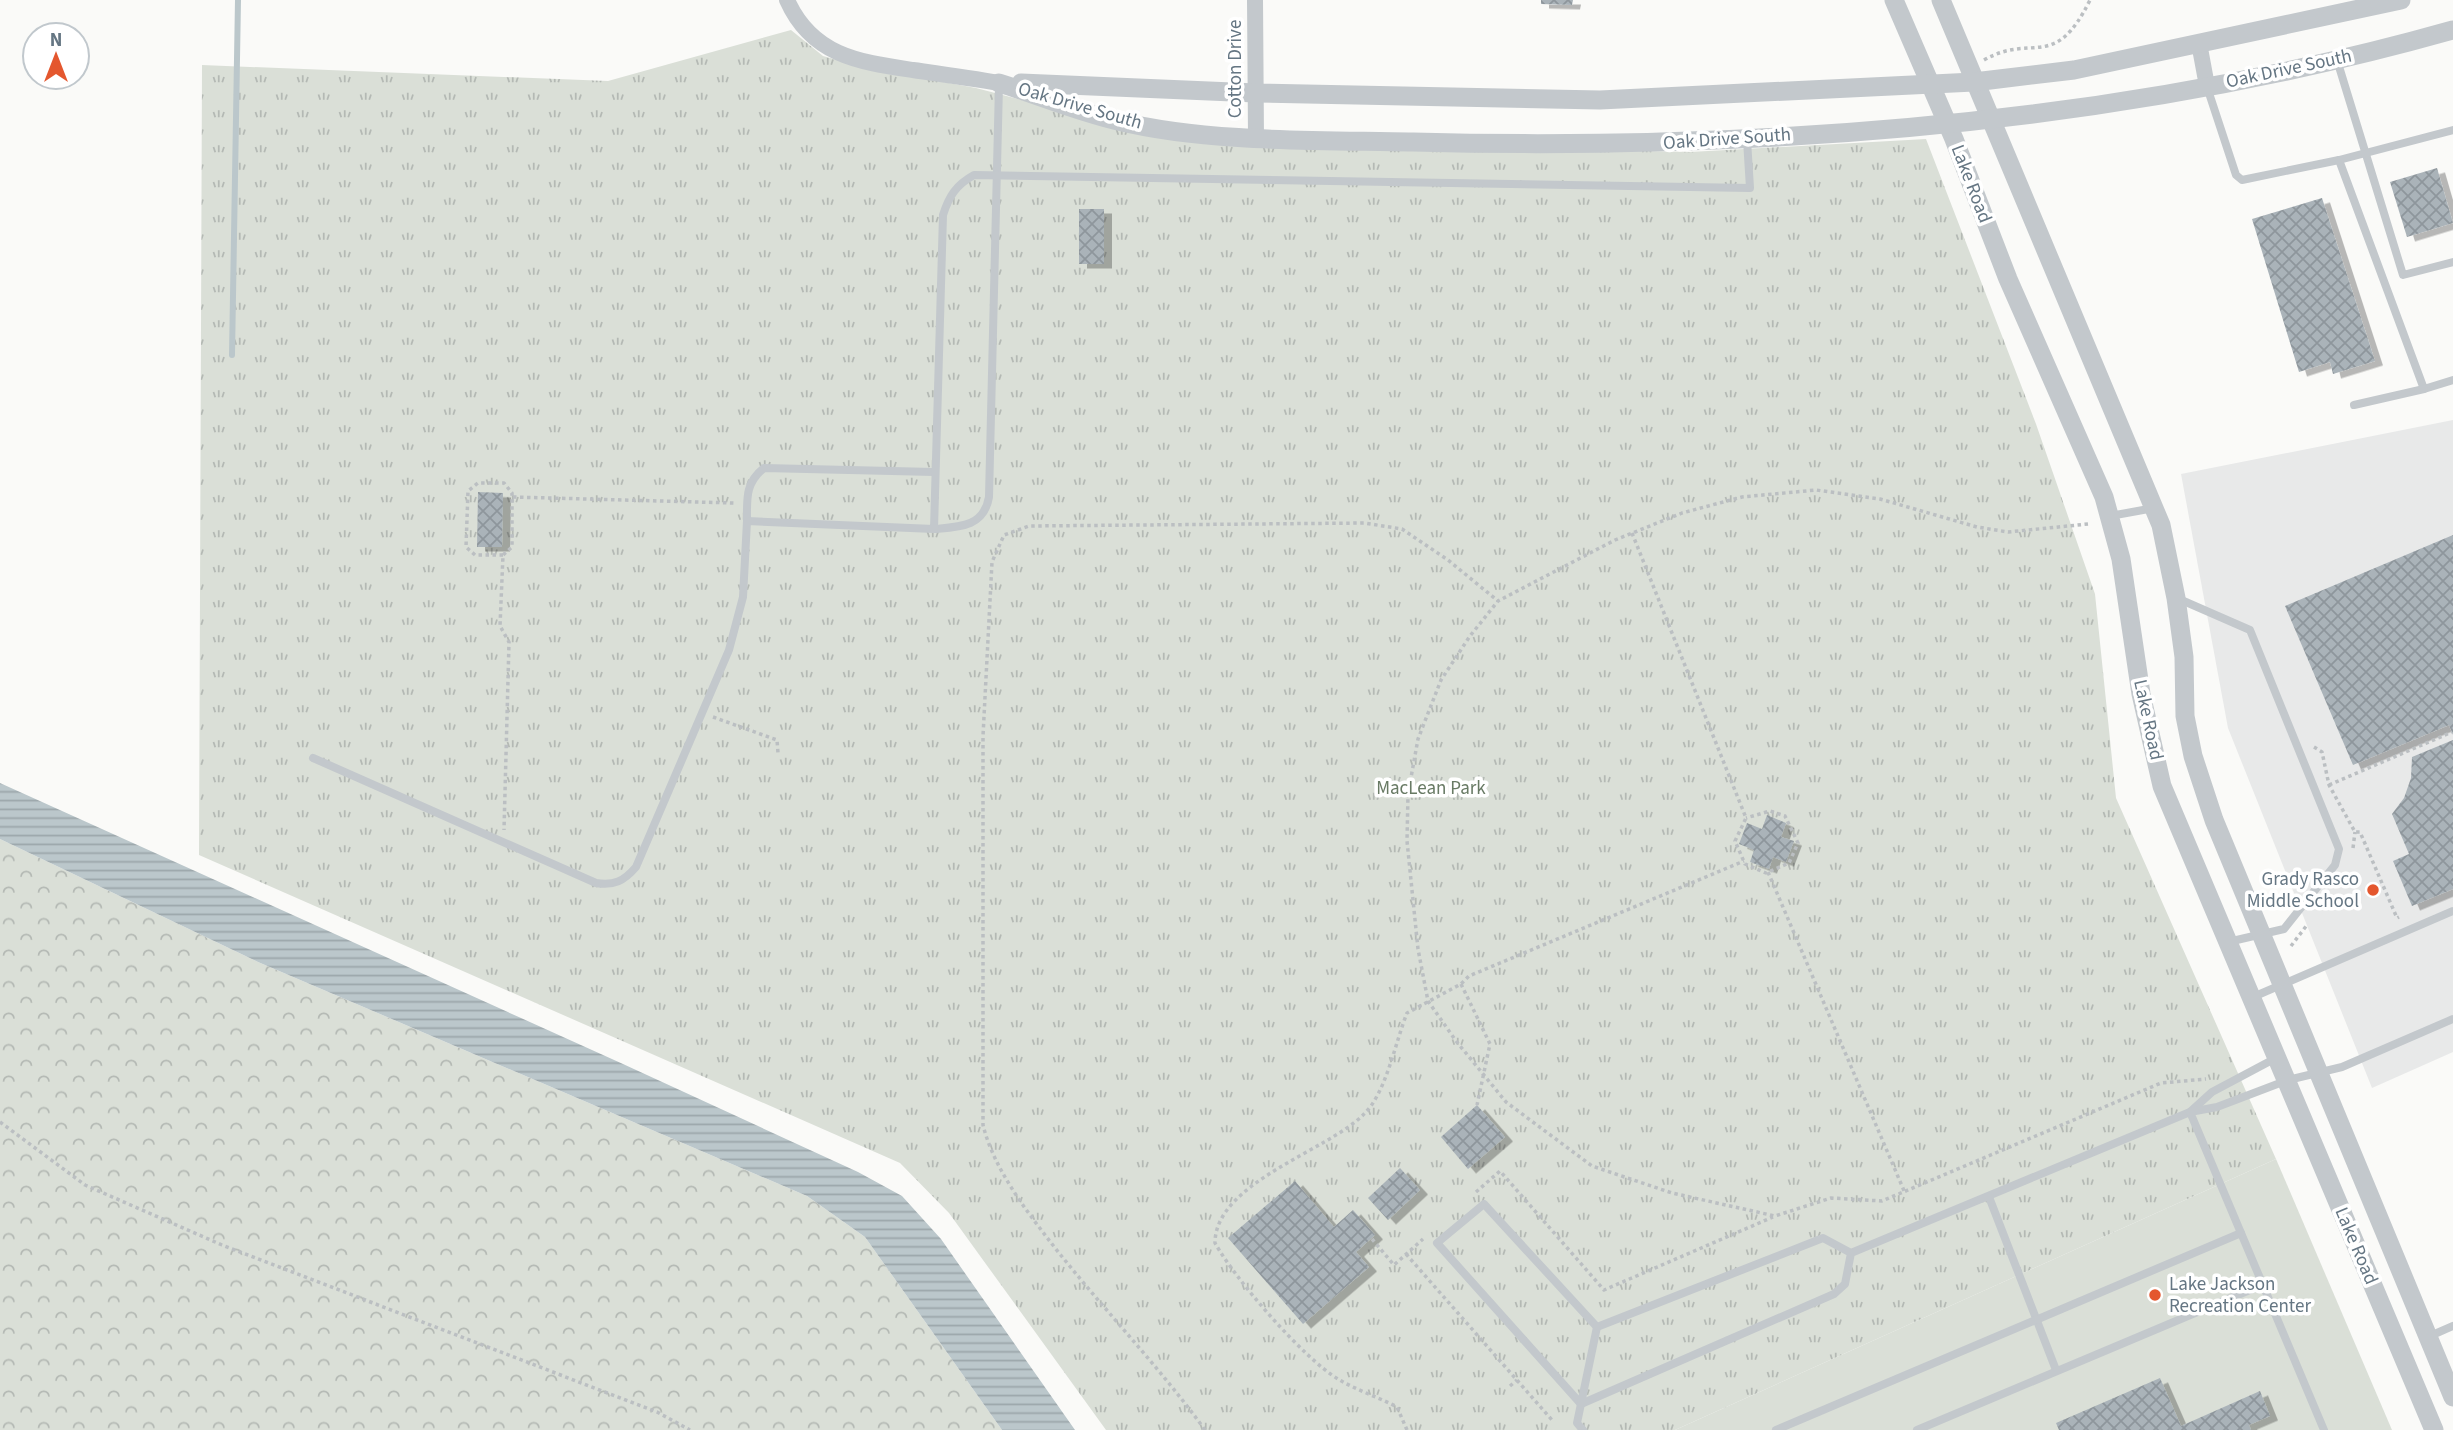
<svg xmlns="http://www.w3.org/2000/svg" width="2453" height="1430" font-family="'Source Sans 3',sans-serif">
  <defs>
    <pattern id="forest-crowns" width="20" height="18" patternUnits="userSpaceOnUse" patternTransform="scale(1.75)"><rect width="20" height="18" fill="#dadfd7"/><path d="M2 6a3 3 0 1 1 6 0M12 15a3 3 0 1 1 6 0" fill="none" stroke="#b4b9b4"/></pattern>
    <pattern id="park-tufts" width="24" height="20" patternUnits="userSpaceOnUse" patternTransform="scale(1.75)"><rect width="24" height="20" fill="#dadfd7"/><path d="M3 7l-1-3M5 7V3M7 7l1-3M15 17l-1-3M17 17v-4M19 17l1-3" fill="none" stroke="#b4b9b4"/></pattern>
    <pattern id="water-rules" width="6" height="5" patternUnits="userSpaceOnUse" patternTransform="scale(1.75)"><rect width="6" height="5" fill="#bbc7cb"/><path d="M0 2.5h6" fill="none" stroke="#9ca6aa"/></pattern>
    <pattern id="building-cross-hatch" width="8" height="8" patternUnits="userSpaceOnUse" patternTransform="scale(1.75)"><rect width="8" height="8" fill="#aab3b9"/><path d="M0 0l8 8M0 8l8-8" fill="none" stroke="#8e969c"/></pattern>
    <filter id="shadow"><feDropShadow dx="8" dy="4.5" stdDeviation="0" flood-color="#0004"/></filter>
  </defs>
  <rect width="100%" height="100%" fill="#fafaf8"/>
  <path fill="#e8e9e9" d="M2453,420V1052L2372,1088L2228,728L2181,474Z"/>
  <path fill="#dadfd7" d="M2276,1159L2392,1430H1675Z"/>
  <path fill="url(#forest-crowns)" d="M0,839L258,962L807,1196L865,1237L1002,1430H0Z"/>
  <path fill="url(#park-tufts)" d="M791,30L823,56L867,68L976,88L1129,128L1204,141L1690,152L1926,139L2036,424L2095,594L2116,798L2276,1159L1675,1430H1106L949,1213L900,1163L199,855L202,65L608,81Z"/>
  <path fill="url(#water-rules)" d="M0,783L623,1064L858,1172L902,1196L941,1239L1075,1430H1002L865,1237L807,1196L258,962L0,839Z"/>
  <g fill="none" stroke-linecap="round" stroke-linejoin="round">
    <path stroke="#bbc7cb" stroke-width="6" d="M232,355L238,0"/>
  </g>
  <g fill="url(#building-cross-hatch)" filter="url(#shadow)">
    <path d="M1541,0H1573L1572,5L1541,4Z"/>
    <path d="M2437,168L2453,223L2407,237L2390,182Z"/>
    <path d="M2322,198L2375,361L2333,374L2330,362L2299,372L2252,219Z"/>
    <rect x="1079" y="209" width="25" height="55"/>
    <path d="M478,492L503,493L502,547H477Z"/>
    <path d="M2453,535V735L2449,725L2353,765L2285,606Z"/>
    <path d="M2453,740V889L2412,906L2393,861L2409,854L2392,814L2404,798L2411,778L2412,757Z"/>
    <path d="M1767,815L1786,823L1781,837L1794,841L1786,862L1773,857L1769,869L1750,862L1754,850L1739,844L1747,823L1762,829Z"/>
    <path d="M1477,1105L1505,1137L1468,1169L1441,1137Z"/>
    <path d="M1400,1168L1420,1190L1388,1220L1368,1198Z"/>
    <path d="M1295,1181L1334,1227L1353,1210L1375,1235L1356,1252L1369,1267L1303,1324L1228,1238Z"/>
    <path d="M2160,1378L2181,1426L2260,1391L2270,1416L2249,1425L2251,1430H2059L2056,1423Z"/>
  </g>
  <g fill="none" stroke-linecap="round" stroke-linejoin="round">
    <g stroke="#bbbfc2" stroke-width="3.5" stroke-dasharray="3.5 3.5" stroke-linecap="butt">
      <path d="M1984,60C2033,32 2054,73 2090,0"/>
      <path d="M513,497L734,503"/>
      <path d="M2088,524L2008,532L1977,527L1880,499L1816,490L1742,497L1682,513L1615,540L1498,601L1470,636L1441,680L1418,739L1408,794L1407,841L1418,949L1428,1001L1456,1041L1506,1102L1592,1166L1672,1193L1775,1216L1831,1198L1882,1201L2161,1083L2206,1079"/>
      <path d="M1632,533L1746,818L1735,841L1745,864L1766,873L1789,863L1798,843L1785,816L1770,811L1746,818"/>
      <path d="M503,555H475L466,547L468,491L478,483H504L512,493V547L503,555L500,626L509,642L504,830"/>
      <path d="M713,717L777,740L778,753"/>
      <path d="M2314,747L2322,752L2329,785L2355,832H2360L2397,918L2399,917"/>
      <path d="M2329,785L2452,732"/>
      <path d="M2353,848L2355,832"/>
      <path d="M1768,872L1905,1193"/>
      <path d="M2291,946L2307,925"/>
      <path d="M1461,984L1490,1044L1477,1105"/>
      <path d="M0,1122L85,1185L222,1245L657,1412L690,1430"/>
      <path d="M1476,1192L1500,1171L1604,1290L1773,1217"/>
      <path d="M1372,1239L1394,1265L1423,1239"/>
      <path d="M1406,1254L1552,1420"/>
      <path d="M1510,1386L1517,1380"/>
      <path d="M1205,1430C1158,1365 1102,1308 1052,1244C1025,1209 994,1169 983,1125V736L992,562L1004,535L1029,526L1364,523L1402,529L1448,560L1498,601"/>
      <path d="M1407,1430L1397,1407C1378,1397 1356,1390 1338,1379C1303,1358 1235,1279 1215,1243C1215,1183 1327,1151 1363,1115C1386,1094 1395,1043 1407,1013L1461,984L1469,976L1744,861"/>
    </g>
    <g stroke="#c3c8cc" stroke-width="8">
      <path d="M2337,60L2403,275L2453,262"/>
      <path d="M2207,87L2236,175L2242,180L2339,160"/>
      <path d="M2453,130L2339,160L2424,389L2453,380"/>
      <path d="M2354,405L2424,389"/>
      <path d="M2110,516L2154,508"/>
      <path d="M747,521C747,499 745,483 764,468L934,472"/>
      <path d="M934,529C959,527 984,527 989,497L999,85"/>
      <path d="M2179,599L2250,630L2339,849L2335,865L2284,929L2228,942"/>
      <path d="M313,758L596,883C614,886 624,881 636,867L729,650L743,597L747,521L934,529L943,215C949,196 956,185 974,175L1750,188L1747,140"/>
      <path d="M2253,997L2453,911"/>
      <path d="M1989,1197L2056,1370"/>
      <path d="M1851,1253L1845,1284L1834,1294L1581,1404L1437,1243L1484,1204L1597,1327L1823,1238L1851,1253L2190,1112L2212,1092L2276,1058"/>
      <path d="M2430,1336L2453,1326"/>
      <path d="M1583,1430L1577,1423L1597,1327"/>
      <path d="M1776,1430L2241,1233"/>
      <path d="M1917,1430L2264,1284"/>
      <path d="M2324,1430L2190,1112L2217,1107L2288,1080L2342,1067L2453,1019"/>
    </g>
    <g stroke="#c3c8cc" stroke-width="16">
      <path d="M787,0C812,56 859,62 913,70C941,74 970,78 999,83"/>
      <path d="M1255,0L1256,137"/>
      <path d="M2199,43L2207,86"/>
    </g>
    <g stroke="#c3c8cc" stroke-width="19">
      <path d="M1894,0L1954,139L2008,279L2104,497L2121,559L2141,694L2162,786L2434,1430"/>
      <path d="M1941,0L2161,525L2176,598L2184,657L2185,716L2193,756L2214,820L2453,1397"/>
      <path d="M999,83C1038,95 1078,112 1118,121C1208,143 1320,140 1413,142C1761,151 2117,125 2453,30"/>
      <path d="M1021,83L1256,93L1600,100L1974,82L2074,70L2401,0"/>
    </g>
  </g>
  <g fill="#e4572e" stroke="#fff" stroke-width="2.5">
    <circle cx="2373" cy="890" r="7"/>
    <circle cx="2155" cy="1295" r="7"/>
  </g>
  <g text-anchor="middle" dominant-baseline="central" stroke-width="7" stroke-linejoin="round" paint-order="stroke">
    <g font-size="19" fill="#657683" stroke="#fff">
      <text transform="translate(1235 69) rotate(-90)">Cotton Drive</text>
      <text transform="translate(2289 69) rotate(-12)">Oak Drive South</text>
      <text transform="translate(1080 106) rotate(16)">Oak Drive South</text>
      <text transform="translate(1727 139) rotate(-4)">Oak Drive South</text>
      <text transform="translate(1971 184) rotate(69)">Lake Road</text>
      <text transform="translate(2148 720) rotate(78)">Lake Road</text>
      <text transform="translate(2356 1246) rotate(67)">Lake Road</text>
    </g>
    <g font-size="19" fill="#687a64" stroke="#fff">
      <text x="1431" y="788">MacLean Park</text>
    </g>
    <g font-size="19" fill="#657683" stroke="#fff" text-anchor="end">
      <text x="2359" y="879">Grady Rasco<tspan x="2359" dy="22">Middle School</tspan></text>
      <text x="2169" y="1284" text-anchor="start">Lake Jackson<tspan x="2169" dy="22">Recreation Center</tspan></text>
    </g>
  </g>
  <g transform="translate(56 56)"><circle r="33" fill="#ffffff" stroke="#c1c8cd" stroke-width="2"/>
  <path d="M0-5L12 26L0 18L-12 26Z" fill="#e4572e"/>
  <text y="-10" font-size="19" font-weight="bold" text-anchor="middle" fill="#657683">N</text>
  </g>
</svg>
